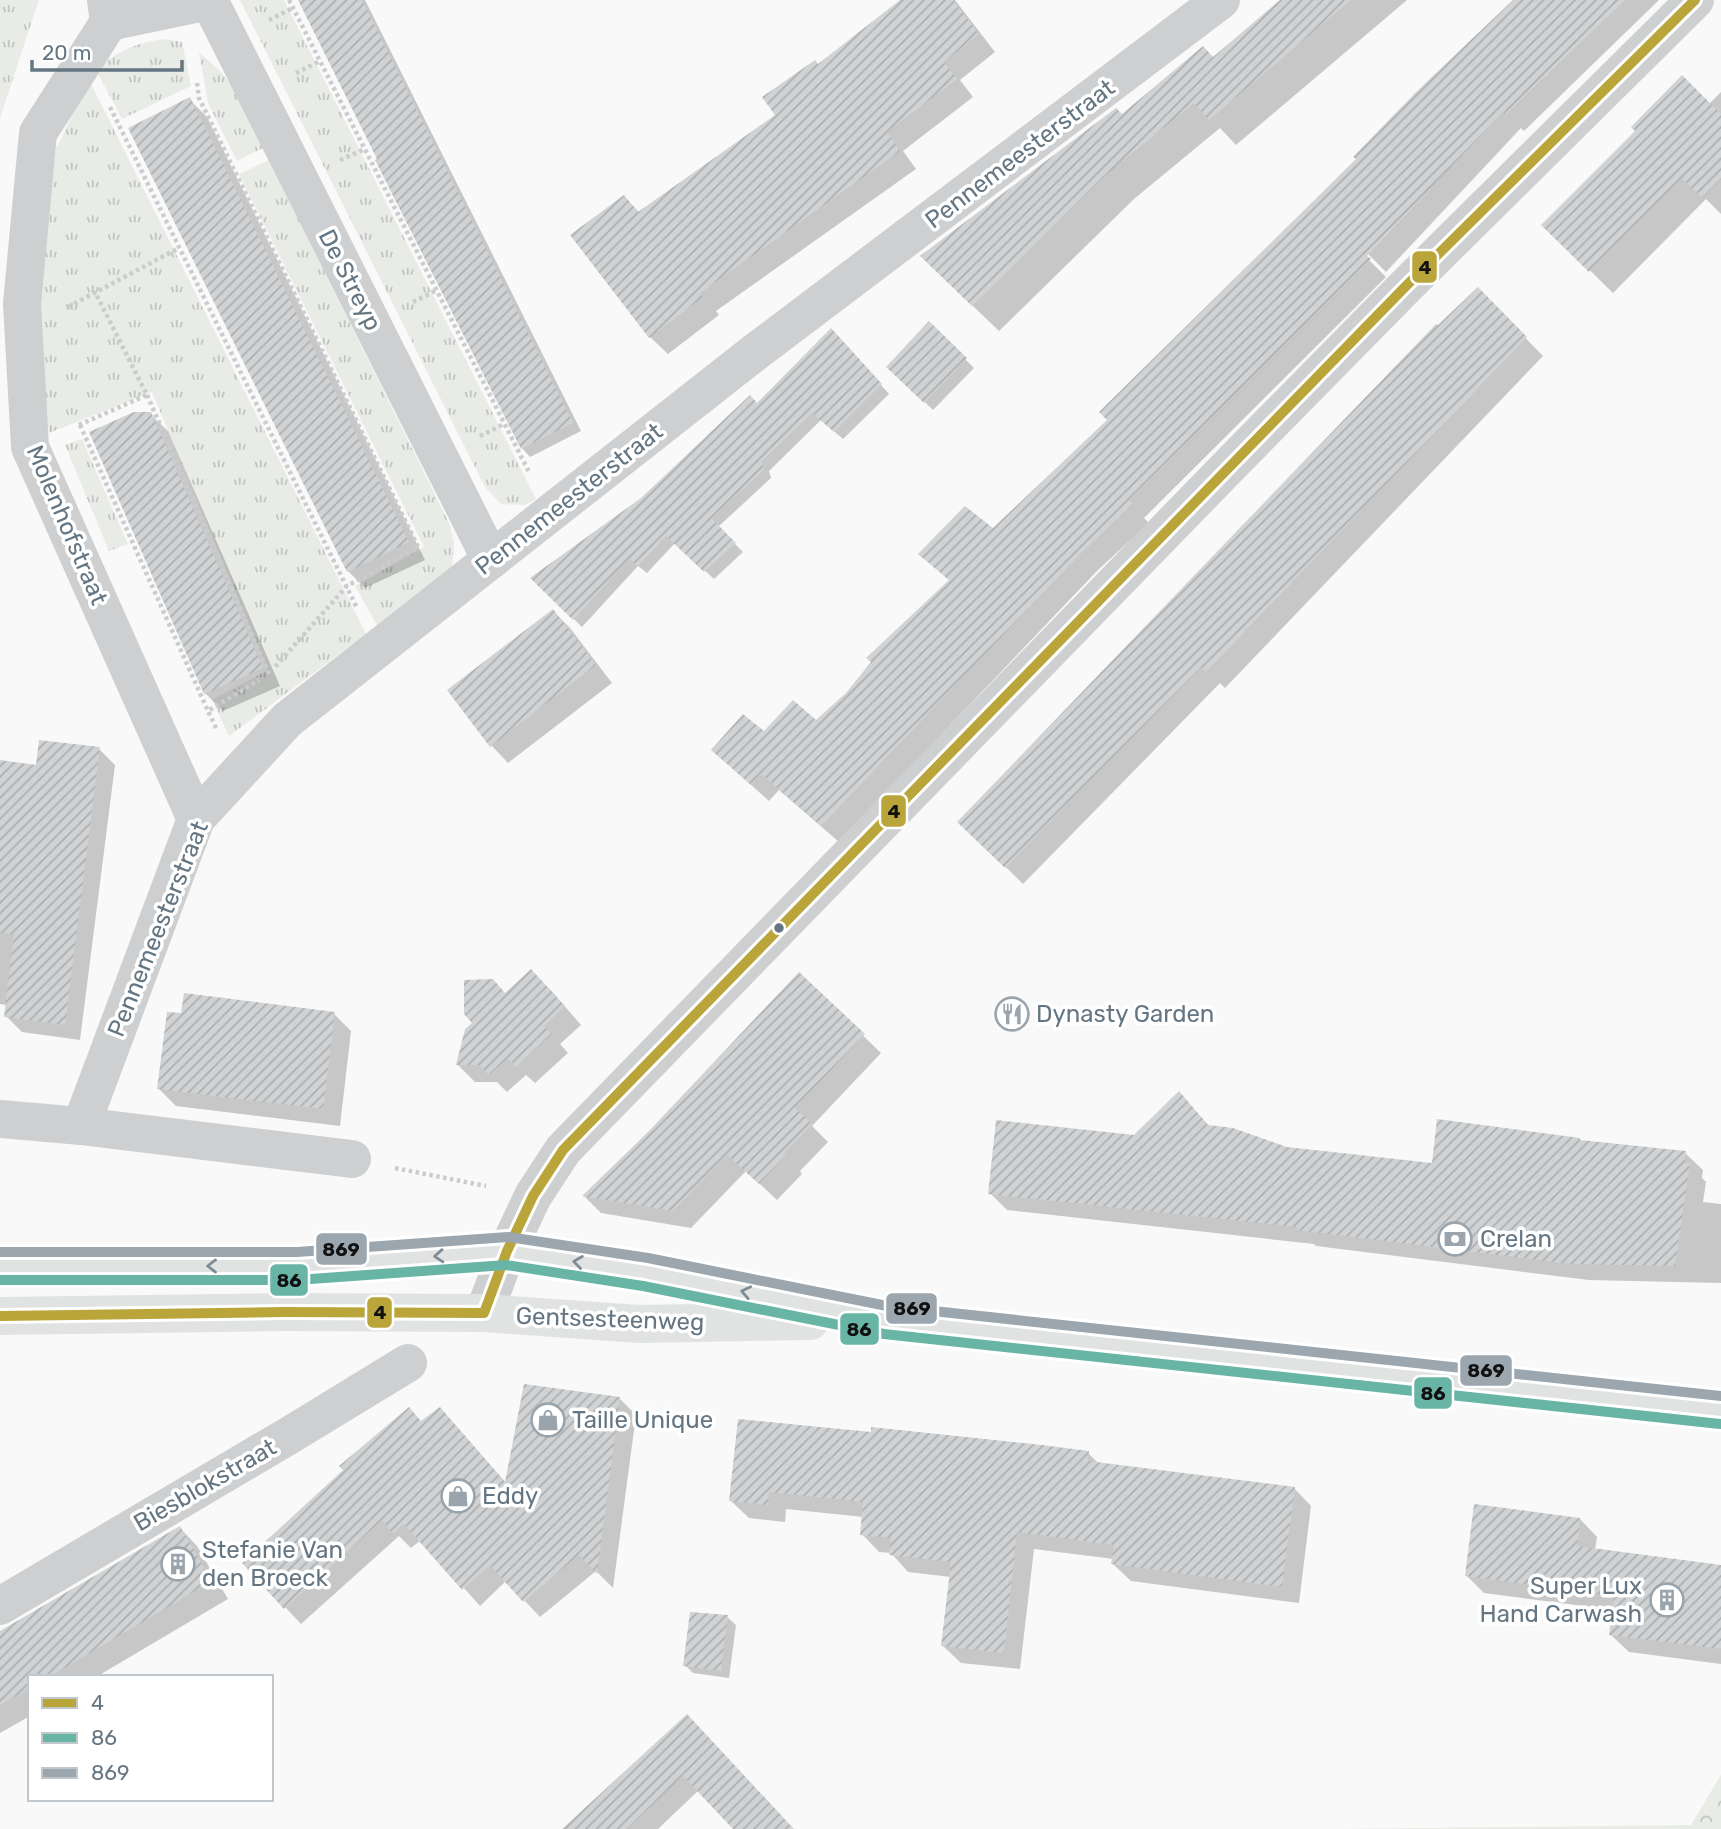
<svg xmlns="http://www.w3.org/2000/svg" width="1721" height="1829" font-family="Rubik,sans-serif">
  <defs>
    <pattern id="grass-tufts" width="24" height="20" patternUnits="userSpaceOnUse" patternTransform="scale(1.75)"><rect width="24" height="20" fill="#e8ebe6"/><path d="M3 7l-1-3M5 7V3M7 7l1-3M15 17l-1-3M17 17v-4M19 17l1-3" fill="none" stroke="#c0c3c0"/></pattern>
    <pattern id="forest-crowns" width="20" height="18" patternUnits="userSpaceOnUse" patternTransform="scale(1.75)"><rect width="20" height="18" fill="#e8ebe6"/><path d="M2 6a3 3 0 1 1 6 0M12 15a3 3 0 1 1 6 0" fill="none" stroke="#c0c3c0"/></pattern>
    <pattern id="building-hatch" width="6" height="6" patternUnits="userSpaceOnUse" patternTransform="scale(1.75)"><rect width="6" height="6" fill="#d0d2d3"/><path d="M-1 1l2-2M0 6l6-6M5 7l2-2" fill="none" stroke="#acafb1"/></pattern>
  </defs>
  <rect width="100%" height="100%" fill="#f9f9f9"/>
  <g fill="url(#grass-tufts)">
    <path d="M0,0H39L0,118Z"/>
    <path d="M240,0H284L536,499L525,505L501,504L485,487Z"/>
    <path d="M166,39L182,42L191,86L122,119L96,70C117,51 137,42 166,39Z"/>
    <path d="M199,52L221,72L239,94L263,148L237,161L208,103Z"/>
    <path d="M89,80L366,634L229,736L212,700L268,670L152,392L49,433L34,314L56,149Z"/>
    <path d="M269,160L450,525L454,544L452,567L377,625L355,586L424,547L239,174Z"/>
    <path d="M82,439L128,544L109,551L65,445Z"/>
  </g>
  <path fill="url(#forest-crowns)" d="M1721,1775V1829H1338L1691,1825Z"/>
  <g fill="#0003">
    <path d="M301,0H365L581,431L530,457L522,448Z"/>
    <path d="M903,0H955L995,52L960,80L973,97L903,151L916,169L716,311L719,315L668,354L650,337L573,236L624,197L640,213L777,115L818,66Z"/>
    <path d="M1283,0H1407L1236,145L1220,128L1134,199L999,331L948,282L1122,116L1214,59Z"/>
    <path d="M1514,0H1659L1524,131L1521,128L1386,272L1363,249L1360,251L1386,277L1144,518L1149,523L1098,570L839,842L779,790L769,801L731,767L764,733L816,722L847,694L950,581L920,554L993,530L1109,420Z"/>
    <path d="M1721,92V214L1706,199L1613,293L1544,225L1709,104Z"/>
    <path d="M190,100L207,117L425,560L365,588L348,571Z"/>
    <path d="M1478,289L1543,356L1225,688L1220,683L1023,884L977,839L1438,328Z"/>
    <path d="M929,324L974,368L933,410L889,367Z"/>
    <path d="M839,338L889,394L843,439L821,420L769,471L771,478L718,527L743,552L714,579L675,543L647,573L638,566L582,627L533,579L642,499Z"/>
    <path d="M150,414L168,431L280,686L223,711L205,693Z"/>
    <path d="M553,611L570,628L612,683L508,763L491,745Z"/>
    <path d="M99,749L115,765L80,1040L22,1032L6,1016L7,1005L0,1004V761L37,767Z"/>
    <path d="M799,974L881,1053L812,1126L828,1142L800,1171L802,1174L777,1200L746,1171L691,1228L601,1213L584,1196L649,1133Z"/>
    <path d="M549,988L581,1025L560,1044L568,1053L535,1083L526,1075L507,1092L497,1082H475L458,1065L506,995Z"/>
    <path d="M334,1014L351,1031L340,1126L176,1106L159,1089Z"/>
    <path d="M1179,1094L1210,1127L1287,1149L1433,1164L1582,1142L1685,1153L1703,1170L1702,1178L1706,1182L1703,1202L1721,1204V1283L1589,1280L1316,1246L1314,1244L1007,1210L990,1193L1135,1137Z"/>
    <path d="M620,1399L636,1415L613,1588L596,1571L540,1617L506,1581L480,1606L421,1540L411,1548L399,1536L301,1624L244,1563L422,1423L456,1426L507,1484Z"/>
    <path d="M739,1421L1088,1453L1099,1464L1294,1488L1311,1506L1299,1603L1131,1581L1113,1564L1114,1559L1034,1549L1020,1669L961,1663L943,1646L951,1577L908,1572L891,1553L879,1552L862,1534L864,1517L786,1509L785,1522L749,1518L731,1501Z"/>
    <path d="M1580,1519L1597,1537L1595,1550L1721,1566V1664L1629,1652L1611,1635L1614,1610L1484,1593L1467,1576Z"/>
    <path d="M180,1528L197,1546L228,1599L96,1677H30V1716L0,1733V1634Z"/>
    <path d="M727,1617L736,1625L729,1678L693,1673L685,1665Z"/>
    <path d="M687,1716L793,1829H735L699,1790L658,1829H592Z"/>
  </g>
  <g fill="url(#building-hatch)">
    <path d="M298,0H362L573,423L521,449L375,160L377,159Z"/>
    <path d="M900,0H953L979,34L944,62L957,79L887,132L900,151L700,293L703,297L649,338L570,235L624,195L638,212L775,115L762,97L815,60L818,64Z"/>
    <path d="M1280,0H1351L1209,120L1194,103L1108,173L972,306L920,256L1116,108L1122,114L1203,46L1213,57Z"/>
    <path d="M1513,0H1625L1505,115L1503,112L1367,256L1371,259L1128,500L1133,504L1081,553L821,826L761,774L751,785L711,750L743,714L764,731L793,700L816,720L846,693L871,662L866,658L949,580L918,554L965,506L993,528L1107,420L1099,412L1356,159L1353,157L1416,92Z"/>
    <path d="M1682,75L1721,114V179L1702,198L1682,178L1589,272L1541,225L1635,131L1631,127Z"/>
    <path d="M190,97L409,542L347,572L128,128Z"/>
    <path d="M1478,287L1527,337L1206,672L1201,667L1005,868L957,822L1436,324L1438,325Z"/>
    <path d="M929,321L967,358L924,403L886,367Z"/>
    <path d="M831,328L882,384L834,432L812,413L761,462L764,470L711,518L736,543L704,572L666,536L638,566L629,559L573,620L530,578L641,498L750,395L757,403Z"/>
    <path d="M134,412H151L263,668L204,694L89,432Z"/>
    <path d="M553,609L596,665L490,747L447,690Z"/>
    <path d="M39,740L100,747L65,1025L4,1017L14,934L0,933V760L36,765Z"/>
    <path d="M531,969L565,1006L544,1026L552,1034L516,1067L508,1058L489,1075L479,1065H456L465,1029L472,1023L464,1014V980L493,979L505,993Z"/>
    <path d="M799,972L865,1034L795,1108L812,1124L784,1153L786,1155L759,1184L727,1155L673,1211L582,1196L648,1132Z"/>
    <path d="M184,993L335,1012L323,1109L157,1089L167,1012L181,1013Z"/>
    <path d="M1179,1091L1208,1125L1233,1128L1287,1147L1432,1163L1437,1119L1580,1138V1140L1686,1151L1685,1162L1690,1163L1675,1266L1570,1264L1297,1230V1227L988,1194L996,1120L1134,1135Z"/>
    <path d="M524,1384L620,1397L597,1574L579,1555L523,1602L490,1565L462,1590L404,1524L393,1533L382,1520L284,1609L242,1563L343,1470L339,1466L409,1407L421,1421L440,1407L505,1482Z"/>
    <path d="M738,1419L871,1432V1427L1042,1445L1089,1451L1088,1461L1295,1487L1282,1587L1111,1564L1114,1545L1017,1532L1004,1653L941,1646L951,1562L889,1555L891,1538L860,1535L863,1502L769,1492L768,1505L729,1501Z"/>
    <path d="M1474,1504L1580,1518L1577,1546L1721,1565V1649L1609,1635L1614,1596L1465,1576Z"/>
    <path d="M180,1526L212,1581L49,1677H30V1688L0,1705V1631Z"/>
    <path d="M690,1612L728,1615L721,1671L683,1666Z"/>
    <path d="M687,1714L794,1829H733L683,1776L627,1829H562Z"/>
  </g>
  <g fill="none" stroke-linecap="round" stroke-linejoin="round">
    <g stroke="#cbcccd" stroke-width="4.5" stroke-dasharray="3.5 3.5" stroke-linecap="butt">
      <path d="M289,0L529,472"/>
      <path d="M269,20L293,8"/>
      <path d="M296,73L320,61"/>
      <path d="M197,83L199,98L418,547L347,586L274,668"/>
      <path d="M110,107L357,608"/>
      <path d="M340,160L365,149"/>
      <path d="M413,302L437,290"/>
      <path d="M68,307L179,248"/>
      <path d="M147,395L269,674"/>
      <path d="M79,425L147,395L95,292"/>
      <path d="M80,425L208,711"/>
      <path d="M480,436L504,424"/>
      <path d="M216,728L208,711L259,680"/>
      <path d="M395,1168L486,1186"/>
    </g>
    <g stroke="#cecfd0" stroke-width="38">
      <path d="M106,0L109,22L210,1"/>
      <path d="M209,0L491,560"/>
      <path d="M109,22L38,133L22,304L30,447L196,819"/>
      <path d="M0,1119L81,1126L352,1159"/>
      <path d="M81,1126L196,819L287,720L754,353L1221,0"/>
      <path d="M484,1313L507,1251L533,1196L563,1150L1225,470L1405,287L1695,0"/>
      <path d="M0,1606L290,1435L408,1363"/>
    </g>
    <g stroke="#e1e2e2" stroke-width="38">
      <path d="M0,1266H297L507,1251L645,1272L885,1320L1721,1410"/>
      <path d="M0,1316L284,1312L484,1313L640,1324L810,1321"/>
    </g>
    <defs>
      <path id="bus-1" d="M0,1316L284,1312L484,1313L507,1251L533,1196L563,1150L1405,287L1695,0"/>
      <path id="bus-2" d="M0,1280H297L506,1265L643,1286L884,1334L1720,1424"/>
      <path id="bus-3" d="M0,1252H297L508,1237L648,1258L887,1306L1721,1396"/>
    </defs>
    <use href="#bus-1" stroke="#fff" stroke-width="16"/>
    <use href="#bus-2" stroke="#fff" stroke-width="16"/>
    <use href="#bus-3" stroke="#fff" stroke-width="16"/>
    <use href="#bus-1" stroke="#baa53b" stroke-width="10"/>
    <use href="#bus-2" stroke="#68b5a6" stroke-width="10"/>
    <use href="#bus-3" stroke="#9ba6ae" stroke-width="10"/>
  </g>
  <defs><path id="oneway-chevron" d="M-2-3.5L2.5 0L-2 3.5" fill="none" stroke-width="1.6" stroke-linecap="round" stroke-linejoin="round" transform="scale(1.75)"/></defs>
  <g stroke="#7e8c96">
    <use href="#oneway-chevron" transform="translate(439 1256) rotate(176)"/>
    <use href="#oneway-chevron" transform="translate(578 1262) rotate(-172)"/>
    <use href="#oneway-chevron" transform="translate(212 1266) rotate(180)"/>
    <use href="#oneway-chevron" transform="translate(746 1292) rotate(-168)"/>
  </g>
  <defs>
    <symbol id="restaurant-ring" viewBox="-11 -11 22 22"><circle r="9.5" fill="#fff" stroke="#99a4ac" stroke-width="1.5"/><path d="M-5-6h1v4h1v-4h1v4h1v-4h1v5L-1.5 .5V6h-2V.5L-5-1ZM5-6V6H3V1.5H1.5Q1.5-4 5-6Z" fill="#99a4ac"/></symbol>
    <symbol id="bank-ring" viewBox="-11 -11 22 22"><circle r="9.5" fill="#fff" stroke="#99a4ac" stroke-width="1.5"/><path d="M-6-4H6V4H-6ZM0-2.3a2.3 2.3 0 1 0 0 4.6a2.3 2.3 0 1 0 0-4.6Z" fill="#99a4ac"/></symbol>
    <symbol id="shop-ring" viewBox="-11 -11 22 22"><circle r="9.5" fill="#fff" stroke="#99a4ac" stroke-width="1.5"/><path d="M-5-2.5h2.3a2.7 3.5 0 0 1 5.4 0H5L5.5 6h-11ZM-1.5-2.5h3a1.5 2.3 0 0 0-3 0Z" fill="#99a4ac"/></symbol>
    <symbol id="building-ring" viewBox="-11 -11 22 22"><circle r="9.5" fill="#fff" stroke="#99a4ac" stroke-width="1.5"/><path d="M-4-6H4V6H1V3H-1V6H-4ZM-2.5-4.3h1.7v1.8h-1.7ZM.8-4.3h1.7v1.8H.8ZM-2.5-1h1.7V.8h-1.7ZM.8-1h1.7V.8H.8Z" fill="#99a4ac"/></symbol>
  </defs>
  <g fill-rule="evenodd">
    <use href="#restaurant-ring" x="993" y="995" width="38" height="38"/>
    <use href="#bank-ring" x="1436" y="1220" width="38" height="38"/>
    <use href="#shop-ring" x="529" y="1401" width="38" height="38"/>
    <use href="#shop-ring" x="439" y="1477" width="38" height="38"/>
    <use href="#building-ring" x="159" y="1545" width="38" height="38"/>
    <use href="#building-ring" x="1648" y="1581" width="38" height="38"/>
  </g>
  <circle fill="#657683" stroke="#fff" stroke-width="2.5" cx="779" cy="928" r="6"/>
  <g text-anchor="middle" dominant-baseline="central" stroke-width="7" stroke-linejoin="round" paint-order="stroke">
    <g font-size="24" fill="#657683" stroke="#fff">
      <text transform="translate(1020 154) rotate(-37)">Pennemeesterstraat</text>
      <text transform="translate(350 280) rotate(63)">De Streyp</text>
      <text transform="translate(569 499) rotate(-38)">Pennemeesterstraat</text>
      <text transform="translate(67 525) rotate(67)">Molenhofstraat</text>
      <text transform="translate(158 929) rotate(-68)">Pennemeesterstraat</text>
      <text transform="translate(610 1319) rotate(2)">Gentsesteenweg</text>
      <text transform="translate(205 1485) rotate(-30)">Biesblokstraat</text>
    </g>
    <g font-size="24" fill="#657683" stroke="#fff" text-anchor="start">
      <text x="1036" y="1014">Dynasty Garden</text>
      <text x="1480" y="1239">Crelan</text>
      <text x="572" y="1420">Taille Unique</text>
      <text x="482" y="1496">Eddy</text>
      <text x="202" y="1550">Stefanie Van<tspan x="202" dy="28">den Broeck</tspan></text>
      <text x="1642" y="1586" text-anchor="end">Super Lux<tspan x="1642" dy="28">Hand Carwash</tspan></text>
    </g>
  </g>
  <g stroke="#fff" stroke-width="2.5">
    <rect x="1411" y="250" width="27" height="34" rx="7" fill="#baa53b"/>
    <rect x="880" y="794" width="27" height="34" rx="7" fill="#baa53b"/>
    <rect x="315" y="1232" width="53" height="34" rx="7" fill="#9ba6ae"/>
    <rect x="269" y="1263" width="40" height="34" rx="7" fill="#68b5a6"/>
    <rect x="885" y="1292" width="53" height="33" rx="7" fill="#9ba6ae"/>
    <rect x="366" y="1296" width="27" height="33" rx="7" fill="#baa53b"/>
    <rect x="839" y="1312" width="41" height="34" rx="7" fill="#68b5a6"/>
    <rect x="1459" y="1354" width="54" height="33" rx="7" fill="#9ba6ae"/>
    <rect x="1413" y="1376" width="40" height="34" rx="7" fill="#68b5a6"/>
  </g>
  <g font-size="19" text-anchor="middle" font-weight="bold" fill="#111">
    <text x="1425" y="274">4</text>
    <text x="894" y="818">4</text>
    <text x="341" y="1256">869</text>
    <text x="289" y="1287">86</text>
    <text x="912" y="1315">869</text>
    <text x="380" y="1319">4</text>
    <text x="859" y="1336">86</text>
    <text x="1486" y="1377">869</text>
    <text x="1433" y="1400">86</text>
  </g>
  <rect x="28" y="1675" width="245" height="126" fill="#ffffff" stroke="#c1c8cd" stroke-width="2"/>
  <rect x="42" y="1698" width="35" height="10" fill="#baa53b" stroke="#c1c8cd" stroke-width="2"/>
  <text x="91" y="1710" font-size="21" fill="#657683">4</text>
  <rect x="42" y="1733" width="35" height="10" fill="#68b5a6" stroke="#c1c8cd" stroke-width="2"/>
  <text x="91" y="1745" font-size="21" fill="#657683">86</text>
  <rect x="42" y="1768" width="35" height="10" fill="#9ba6ae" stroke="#c1c8cd" stroke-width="2"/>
  <text x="91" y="1780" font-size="21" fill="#657683">869</text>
  <path d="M32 60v10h150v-10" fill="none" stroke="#657683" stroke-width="3.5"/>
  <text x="42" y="60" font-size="21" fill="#657683" stroke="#ffffff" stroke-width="5" paint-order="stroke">20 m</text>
</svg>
